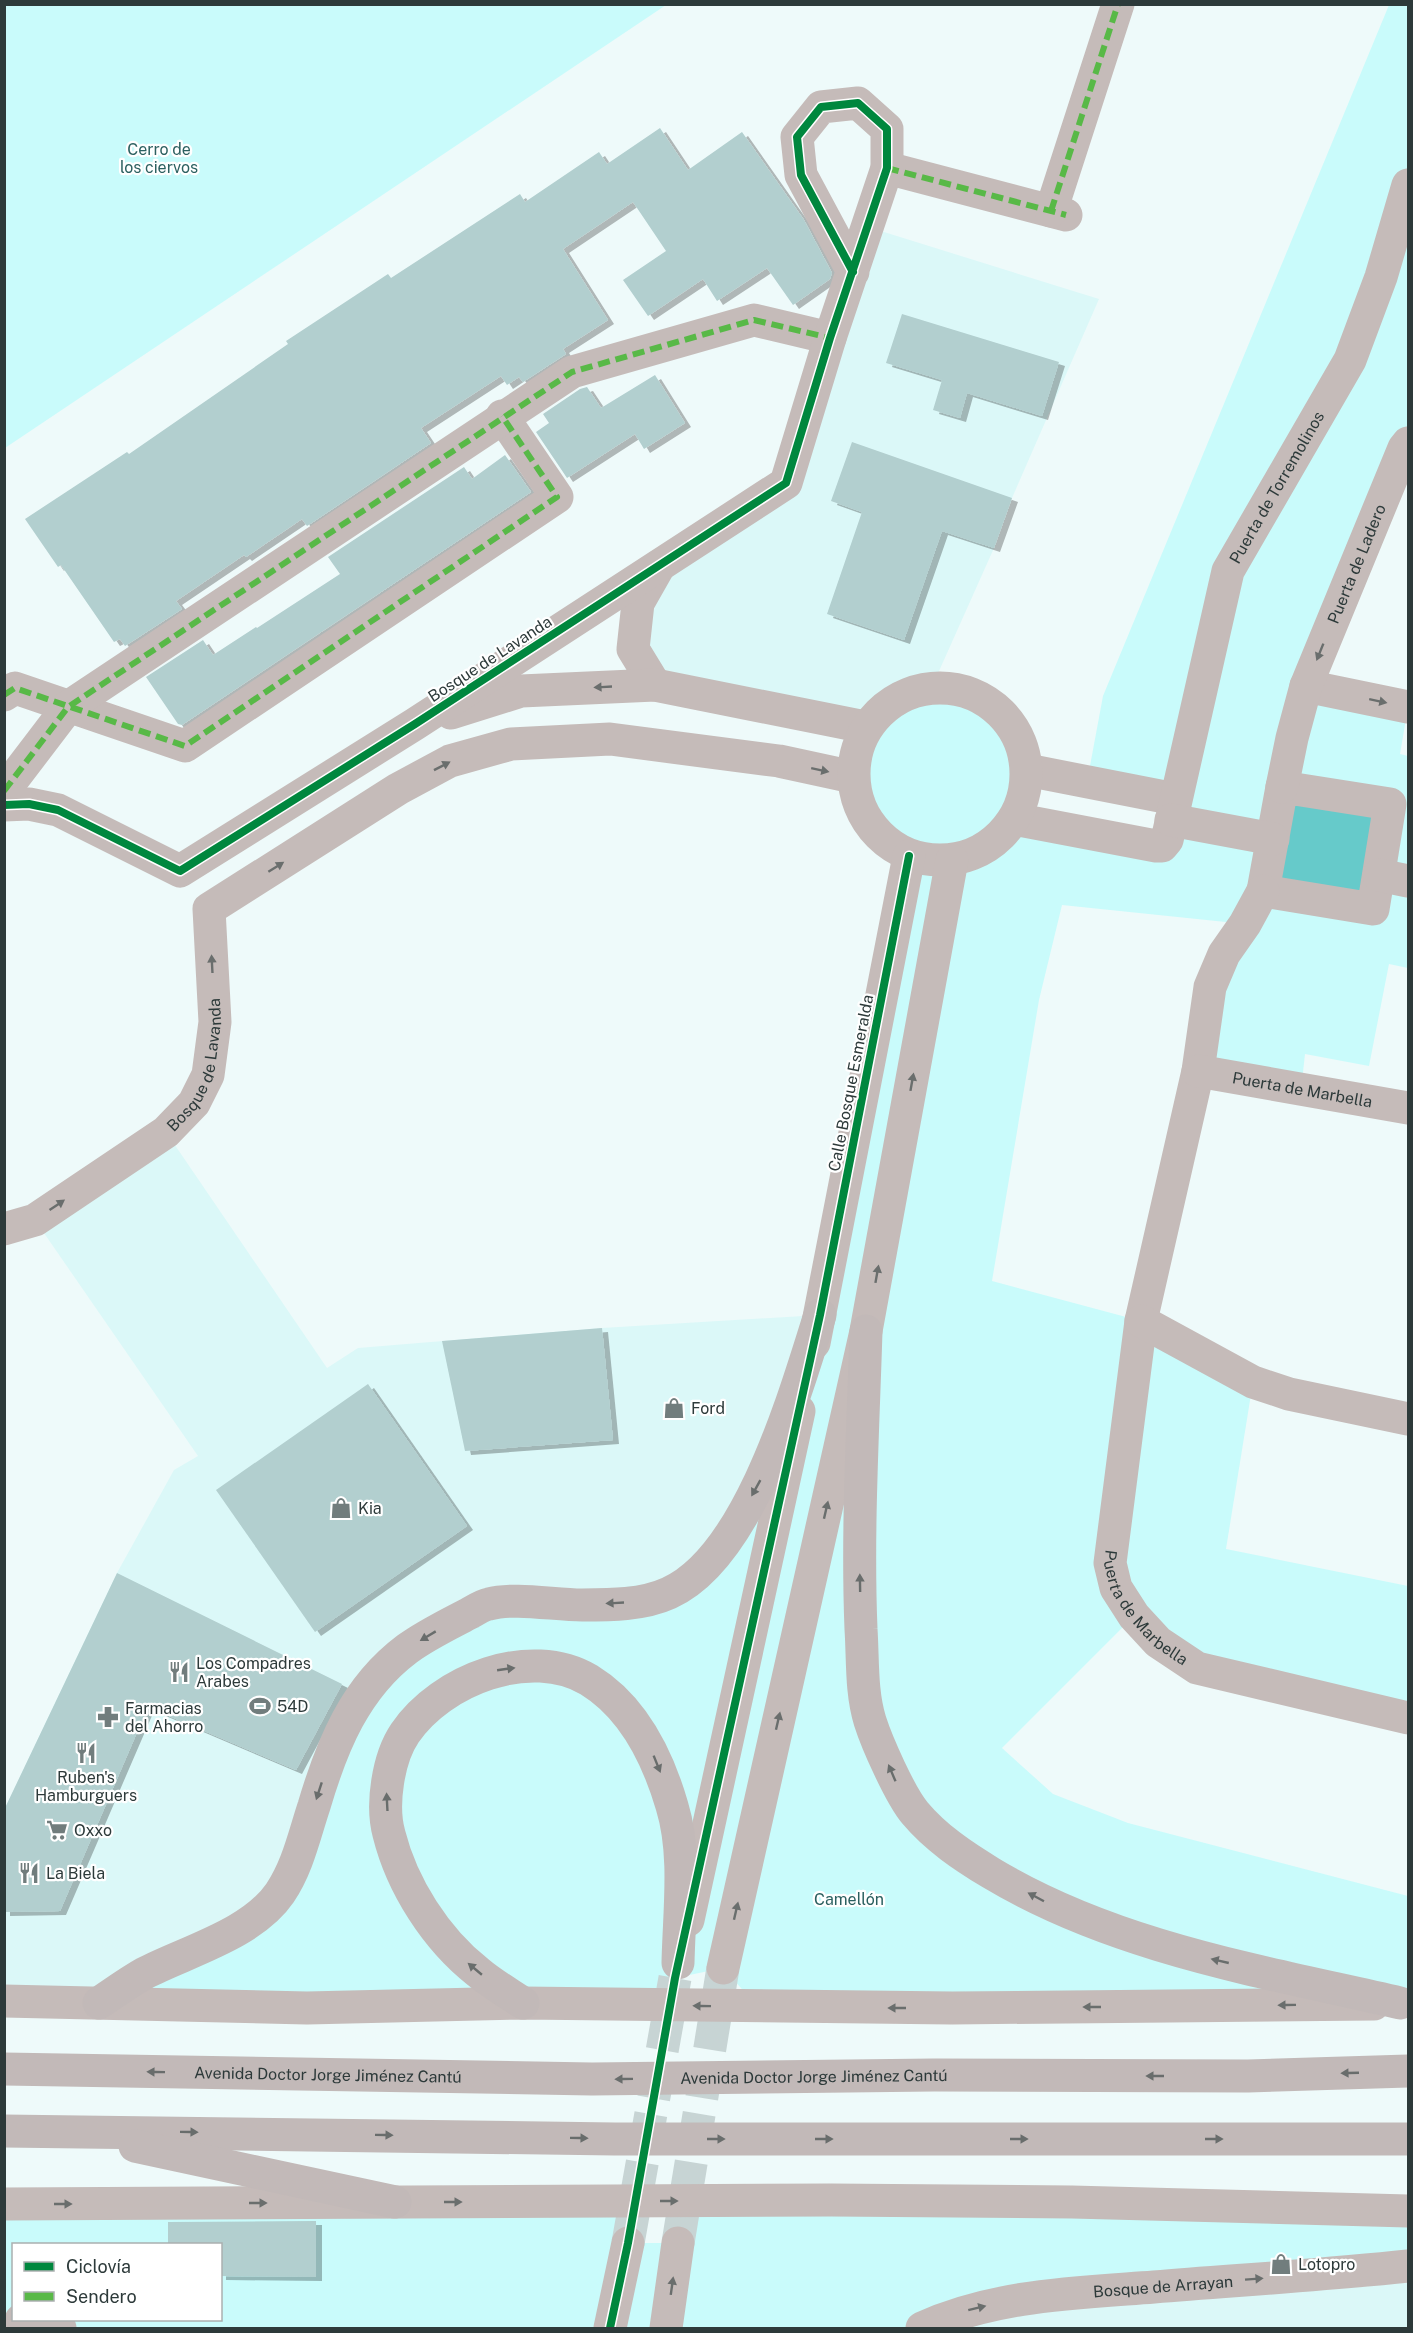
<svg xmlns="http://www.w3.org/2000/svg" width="1413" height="2333" font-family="'Public Sans',sans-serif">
  <defs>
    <filter id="shadow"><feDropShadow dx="6" dy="4" stdDeviation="0" flood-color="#0004"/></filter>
  </defs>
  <rect width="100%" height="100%" fill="#eefafa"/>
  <g fill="#dbf8f8">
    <path d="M868,227L1099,299L1012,498L994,548L931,689L904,696L881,712L865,727L655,685L638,603L786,483Z"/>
    <path d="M166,1132L327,1368L358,1348L602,1328L820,1315L731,1533L280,1894L99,2003L5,2001L4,1810L117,1573L174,1470L198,1456L35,1220Z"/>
    <path d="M1408,2266V2328H922L944,2318Z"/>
  </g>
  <g fill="#c9fbfb" fill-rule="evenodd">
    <path d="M5,4H666V5L5,448Z"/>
    <path d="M1389,5H1408V443L1306,686L1408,707L1400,754L1408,756V968L1389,964L1369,1066L1305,1054L1301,1090L1198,1071L1245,924L1062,905L1039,1000L992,1281L1141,1321L1253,1382L1226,1549L1408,1586V1718L1197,1668L1134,1616L1002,1748L1053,1794L1128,1823L1408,1896V2003L758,2007L723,1968L675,1978L646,2006L99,2003L264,1912L367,1686L496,1604L693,1578L787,1419L909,856C898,849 885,841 875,832C857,815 852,783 857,760C859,750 860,738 864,729C868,721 880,712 888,707C901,698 913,692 929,689C977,680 1025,723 1027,770C1028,788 1021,803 1014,818L1156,846L1175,799L1087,782L1103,696Z"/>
    <path d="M5,2200L636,2201L628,2243H678L690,2200L1408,2211V2266L922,2328H5ZM14,2244H220V2320H14Z"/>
  </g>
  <path fill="#66caca" d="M1282,787L1390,804L1373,909L1263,891Z"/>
  <g fill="#b2cfcf" filter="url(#shadow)">
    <path d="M660,128L688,170L742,132L804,220L832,273L830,279L793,305L767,268L717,301L703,279L648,316L623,280L666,251L633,202L563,249L608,320L563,349L566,354L523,382L519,377L507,385L501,376L421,428L431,443L307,526L302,519L246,557L244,555L176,601L182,609L125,646L120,639L114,642L61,565L58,567L25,519L127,452L129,454L288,344L286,341L388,274L391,278L520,194L525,202L599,152L607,164Z"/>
    <path d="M902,314L1059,362L1042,416L967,393L960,418L933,410L942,380L886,363Z"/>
    <path d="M655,375L685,423L644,449L635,434L567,478L536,432L549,423L543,414L580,389L587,387L601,408Z"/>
    <path d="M852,442L1012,498L994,548L942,531L904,640L827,614L862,512L831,501Z"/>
    <path d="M505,455L531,492L182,725L178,724L146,677L203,640L213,655L256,627L257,628L340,574L328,557L464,467L472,479Z"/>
    <path d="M602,1328L613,1440L465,1451L442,1341Z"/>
    <path d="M368,1384L467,1526L315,1632L216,1490Z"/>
    <path d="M117,1573L342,1684L296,1770L148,1707L60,1911L4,1912V1810Z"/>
    <path d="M316,2221V2277L220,2276V2244H168V2222Z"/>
  </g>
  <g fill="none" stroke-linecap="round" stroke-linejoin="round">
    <g stroke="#c7d4d4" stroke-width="33" stroke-dasharray="33 16" stroke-linecap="butt">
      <path d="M628,2243L675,1978"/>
      <path d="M678,2243L723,1968"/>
    </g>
    <g stroke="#c5bbb9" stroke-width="33">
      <path d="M887,168L1066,215"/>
      <path d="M1051,211L1118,4"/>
      <path d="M655,685L633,649L638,603L659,566"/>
      <path d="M1306,686L1408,707"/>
      <path d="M4,695L15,688L185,746L557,497L502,416"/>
      <path d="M451,713L521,691L655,685L865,727"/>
      <path d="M1027,770L1175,799"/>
      <path d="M1282,787L1390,804L1373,909L1263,891Z"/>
      <path id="s1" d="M1282,787L1292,738L1306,686L1404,448L1408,443"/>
      <path d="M4,791L68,707L572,372L754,320L830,338"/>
      <path d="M4,805L29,804L58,810L180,871L415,724L786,483L830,338L887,168V129L858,103L821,107L797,137L801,175L853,272"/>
      <path id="s2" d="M1014,819L1156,846H1162L1167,840L1228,571L1350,360L1381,277L1408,185"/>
      <path d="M1171,820L1273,839"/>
      <path d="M1379,875L1408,881"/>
      <path id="s3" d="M1263,891L1245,924L1224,954L1210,987L1198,1071L1141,1321L1110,1563L1116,1588L1134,1616L1158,1642L1197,1668L1408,1718"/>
      <path id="s4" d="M1198,1071L1408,1108"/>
      <path id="s5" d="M4,1229L35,1220L166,1132L194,1103L208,1075L215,1022L209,909L398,789L450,761L511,744L610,739L779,761L853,777"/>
      <path d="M1141,1321L1253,1382L1289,1394L1408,1419"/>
    </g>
    <g stroke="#c5bbb9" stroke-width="33">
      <circle cx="940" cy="774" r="86"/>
      <path d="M814,1343L909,856"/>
      <path d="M688,1920L799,1411"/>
      <path d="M723,1968L866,1331L952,860"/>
      <path d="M4,2001L307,2008L523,2003L952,2008L1374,2004"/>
      <path d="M4,2204L831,2200L1072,2202L1408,2211"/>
      <path d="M610,2328L628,2243"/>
      <path d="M666,2328L678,2243"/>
      <path id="s6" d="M922,2328C994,2295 1075,2293 1154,2287C1239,2280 1324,2275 1408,2266"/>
    </g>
    <g stroke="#c2b9b8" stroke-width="33">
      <path d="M866,1331C863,1430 857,1530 861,1629C863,1659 861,1692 870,1721C877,1743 900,1795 915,1813C936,1838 963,1856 991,1873C1114,1947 1261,1971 1400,2003"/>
      <path d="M99,2003C114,1993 129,1982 145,1973C188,1951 252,1934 280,1893C298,1866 304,1836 314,1806C332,1745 355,1688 407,1649C426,1635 449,1624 470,1613C475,1610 483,1605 489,1604C515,1597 554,1605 582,1605C610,1605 643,1605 669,1593C749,1557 795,1394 820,1315"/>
      <path d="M523,2003C508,1993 492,1984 478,1972C436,1939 402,1886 389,1834C381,1805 388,1758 405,1733C441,1680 530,1645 589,1680C633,1707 658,1758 672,1806C687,1855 679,1912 678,1963"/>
      <path id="s7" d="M4,2069L592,2079L934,2075L1248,2076L1408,2071"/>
      <path d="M4,2131L615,2139H1408"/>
      <path d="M135,2146L395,2202"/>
      <path d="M21,2320L60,2328"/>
    </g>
    <g stroke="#58b947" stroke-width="6" stroke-dasharray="12 6" stroke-linecap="butt">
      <path d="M887,168L1066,215"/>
      <path d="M1051,211L1118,4"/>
      <path d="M4,695L15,688L185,746L557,497L502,416"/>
      <path d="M4,791L68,707L572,372L754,320L830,338"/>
    </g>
    <defs>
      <g id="cycleway">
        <path d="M4,805L29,804L58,810L180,871L415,724L786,483L830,338L887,168V129L858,103L821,107L797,137L801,175L853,272"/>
        <path d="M610,2328L628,2243L675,1978L820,1315L909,856"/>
      </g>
    </defs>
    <use href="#cycleway" stroke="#fff" stroke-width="11"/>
    <use href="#cycleway" stroke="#00873e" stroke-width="8"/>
  </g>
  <defs><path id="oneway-solid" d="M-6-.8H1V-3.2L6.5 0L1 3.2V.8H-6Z" transform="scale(1.5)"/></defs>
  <g fill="#6a6e6d">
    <use href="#oneway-solid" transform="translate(1320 652) rotate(112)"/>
    <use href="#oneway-solid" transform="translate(603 687) rotate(177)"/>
    <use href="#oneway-solid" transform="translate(1378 701) rotate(12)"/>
    <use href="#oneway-solid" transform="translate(442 766) rotate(-27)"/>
    <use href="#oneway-solid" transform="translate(820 770) rotate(12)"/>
    <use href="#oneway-solid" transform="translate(276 867) rotate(-32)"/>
    <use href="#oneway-solid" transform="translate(212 964) rotate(-93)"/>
    <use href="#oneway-solid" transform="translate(912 1082) rotate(-80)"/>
    <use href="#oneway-solid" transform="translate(57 1205) rotate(-34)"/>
    <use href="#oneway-solid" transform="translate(877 1274) rotate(-80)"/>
    <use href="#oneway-solid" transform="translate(826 1510) rotate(-77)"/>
    <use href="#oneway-solid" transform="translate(778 1721) rotate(-77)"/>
    <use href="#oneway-solid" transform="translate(736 1911) rotate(-77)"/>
    <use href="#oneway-solid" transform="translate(1287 2005) rotate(179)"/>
    <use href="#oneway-solid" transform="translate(702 2006) rotate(-179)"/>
    <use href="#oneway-solid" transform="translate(1092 2007) rotate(180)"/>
    <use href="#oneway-solid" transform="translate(897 2008) rotate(-180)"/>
    <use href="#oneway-solid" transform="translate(669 2201)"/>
    <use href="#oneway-solid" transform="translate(453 2202)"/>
    <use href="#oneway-solid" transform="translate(258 2203)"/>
    <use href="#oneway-solid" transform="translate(63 2204)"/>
    <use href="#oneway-solid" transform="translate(1254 2279) rotate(-4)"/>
    <use href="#oneway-solid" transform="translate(672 2286) rotate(-82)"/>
    <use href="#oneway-solid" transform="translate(977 2308) rotate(-14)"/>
  </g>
  <g fill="#696d6c">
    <use href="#oneway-solid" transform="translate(756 1488) rotate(119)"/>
    <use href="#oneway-solid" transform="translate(860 1583) rotate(-91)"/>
    <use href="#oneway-solid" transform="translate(615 1603) rotate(177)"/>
    <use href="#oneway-solid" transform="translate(428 1636) rotate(149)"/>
    <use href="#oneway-solid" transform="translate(506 1669) rotate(-8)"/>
    <use href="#oneway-solid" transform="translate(657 1764) rotate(68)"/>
    <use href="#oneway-solid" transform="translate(892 1773) rotate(-113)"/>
    <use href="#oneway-solid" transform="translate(319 1791) rotate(108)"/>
    <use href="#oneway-solid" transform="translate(387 1802) rotate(-93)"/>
    <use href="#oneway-solid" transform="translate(1036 1897) rotate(-152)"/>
    <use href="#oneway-solid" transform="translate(1220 1961) rotate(-167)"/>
    <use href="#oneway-solid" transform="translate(475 1969) rotate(-140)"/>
    <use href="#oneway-solid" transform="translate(156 2072) rotate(-179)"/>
    <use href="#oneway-solid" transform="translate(1350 2073) rotate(178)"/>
    <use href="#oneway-solid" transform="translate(1155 2076) rotate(-180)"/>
    <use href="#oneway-solid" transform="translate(624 2079) rotate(179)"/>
    <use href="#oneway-solid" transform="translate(189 2132) rotate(1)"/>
    <use href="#oneway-solid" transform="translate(384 2135) rotate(1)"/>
    <use href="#oneway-solid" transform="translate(579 2138) rotate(1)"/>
    <use href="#oneway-solid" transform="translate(716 2139)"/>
    <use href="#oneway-solid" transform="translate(824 2139)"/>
    <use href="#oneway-solid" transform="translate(1019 2139)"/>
    <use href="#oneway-solid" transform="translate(1214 2139)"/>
  </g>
  <defs>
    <symbol id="shop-bare" viewBox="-9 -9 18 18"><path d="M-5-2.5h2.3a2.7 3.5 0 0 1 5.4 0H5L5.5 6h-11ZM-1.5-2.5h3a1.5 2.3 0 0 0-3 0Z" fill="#717d7d" stroke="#fff" stroke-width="2.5" paint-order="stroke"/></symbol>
    <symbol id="restaurant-bare" viewBox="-9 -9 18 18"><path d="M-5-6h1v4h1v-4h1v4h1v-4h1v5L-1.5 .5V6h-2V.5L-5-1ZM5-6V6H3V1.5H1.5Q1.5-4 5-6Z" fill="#717d7d" stroke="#fff" stroke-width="2.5" paint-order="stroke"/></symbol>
    <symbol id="stadium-bare" viewBox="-9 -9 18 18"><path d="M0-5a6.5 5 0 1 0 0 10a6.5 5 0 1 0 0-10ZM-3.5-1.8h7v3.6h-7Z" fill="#717d7d" stroke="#fff" stroke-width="2.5" paint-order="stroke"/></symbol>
    <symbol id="pharmacy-bare" viewBox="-9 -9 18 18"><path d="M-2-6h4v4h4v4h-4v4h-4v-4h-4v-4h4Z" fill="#717d7d" stroke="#fff" stroke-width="2.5" paint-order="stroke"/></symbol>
    <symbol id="supermarket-bare" viewBox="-9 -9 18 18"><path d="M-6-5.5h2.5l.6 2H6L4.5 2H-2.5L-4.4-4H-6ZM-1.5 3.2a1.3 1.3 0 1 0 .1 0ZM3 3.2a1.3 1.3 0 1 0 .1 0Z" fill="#717d7d" stroke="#fff" stroke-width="2.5" paint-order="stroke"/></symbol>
  </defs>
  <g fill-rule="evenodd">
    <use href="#shop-bare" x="659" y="1393" width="30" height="30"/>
    <use href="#shop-bare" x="326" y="1493" width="30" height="30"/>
    <use href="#restaurant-bare" x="164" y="1657" width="30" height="30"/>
    <use href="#stadium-bare" x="245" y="1691" width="30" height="30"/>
    <use href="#pharmacy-bare" x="93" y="1702" width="30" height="30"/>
    <use href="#restaurant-bare" x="71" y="1738" width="30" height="30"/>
    <use href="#supermarket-bare" x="42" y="1815" width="30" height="30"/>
    <use href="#restaurant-bare" x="14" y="1858" width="30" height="30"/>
    <use href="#shop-bare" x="1266" y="2249" width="30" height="30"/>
  </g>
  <g text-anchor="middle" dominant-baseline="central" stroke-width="4.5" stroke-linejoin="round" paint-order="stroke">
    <g font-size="16" fill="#2b6060" stroke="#fff">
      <text x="159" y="149">Cerro de<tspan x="159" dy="18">los ciervos</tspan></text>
      <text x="849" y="1899">Camellón</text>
    </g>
    <g font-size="16" fill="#2d3a3a" stroke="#fff">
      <text stroke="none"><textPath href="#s2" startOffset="531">Puerta de Torremolinos</textPath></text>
      <text stroke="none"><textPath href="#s1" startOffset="236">Puerta de Ladero</textPath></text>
      <text transform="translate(490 659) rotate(-33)">Bosque de Lavanda</text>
      <text stroke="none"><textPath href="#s5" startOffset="267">Bosque de Lavanda</textPath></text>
      <text transform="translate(851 1083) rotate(-79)">Calle Bosque Esmeralda</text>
      <text stroke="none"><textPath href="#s4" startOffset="106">Puerta de Marbella</textPath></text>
      <text stroke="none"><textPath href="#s3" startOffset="753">Puerta de Marbella</textPath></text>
      <text stroke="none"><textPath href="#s7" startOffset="324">Avenida Doctor Jorge Jiménez Cantú</textPath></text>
      <text stroke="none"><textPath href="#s7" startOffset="810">Avenida Doctor Jorge Jiménez Cantú</textPath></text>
      <text stroke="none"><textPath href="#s6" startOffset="246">Bosque de Arrayan</textPath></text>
    </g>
    <g font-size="16" fill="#2d3a3a" stroke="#fff" text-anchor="start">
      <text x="691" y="1408">Ford</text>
      <text x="358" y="1508">Kia</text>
      <text x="196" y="1663">Los Compadres<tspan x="196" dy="18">Arabes</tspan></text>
      <text x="277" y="1706">54D</text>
      <text x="125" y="1708">Farmacias<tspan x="125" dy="18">del Ahorro</tspan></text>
      <text x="86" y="1777" text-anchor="middle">Ruben's<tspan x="86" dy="18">Hamburguers</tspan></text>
      <text x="74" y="1830">Oxxo</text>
      <text x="46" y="1873">La Biela</text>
      <text x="1298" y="2264">Lotopro</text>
    </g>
  </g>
  <rect width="1413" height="2333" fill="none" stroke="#2d3a3a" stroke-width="12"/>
  <rect x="12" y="2243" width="210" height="78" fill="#ffffff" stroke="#abb0b0" stroke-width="1.5"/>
  <rect x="24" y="2262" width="30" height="9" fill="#00873e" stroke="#abb0b0" stroke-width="1.5"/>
  <text x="66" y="2273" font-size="18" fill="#2d3a3a">Ciclovía</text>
  <rect x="24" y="2292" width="30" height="9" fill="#58b947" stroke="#abb0b0" stroke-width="1.5"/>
  <text x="66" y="2303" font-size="18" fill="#2d3a3a">Sendero</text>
</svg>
